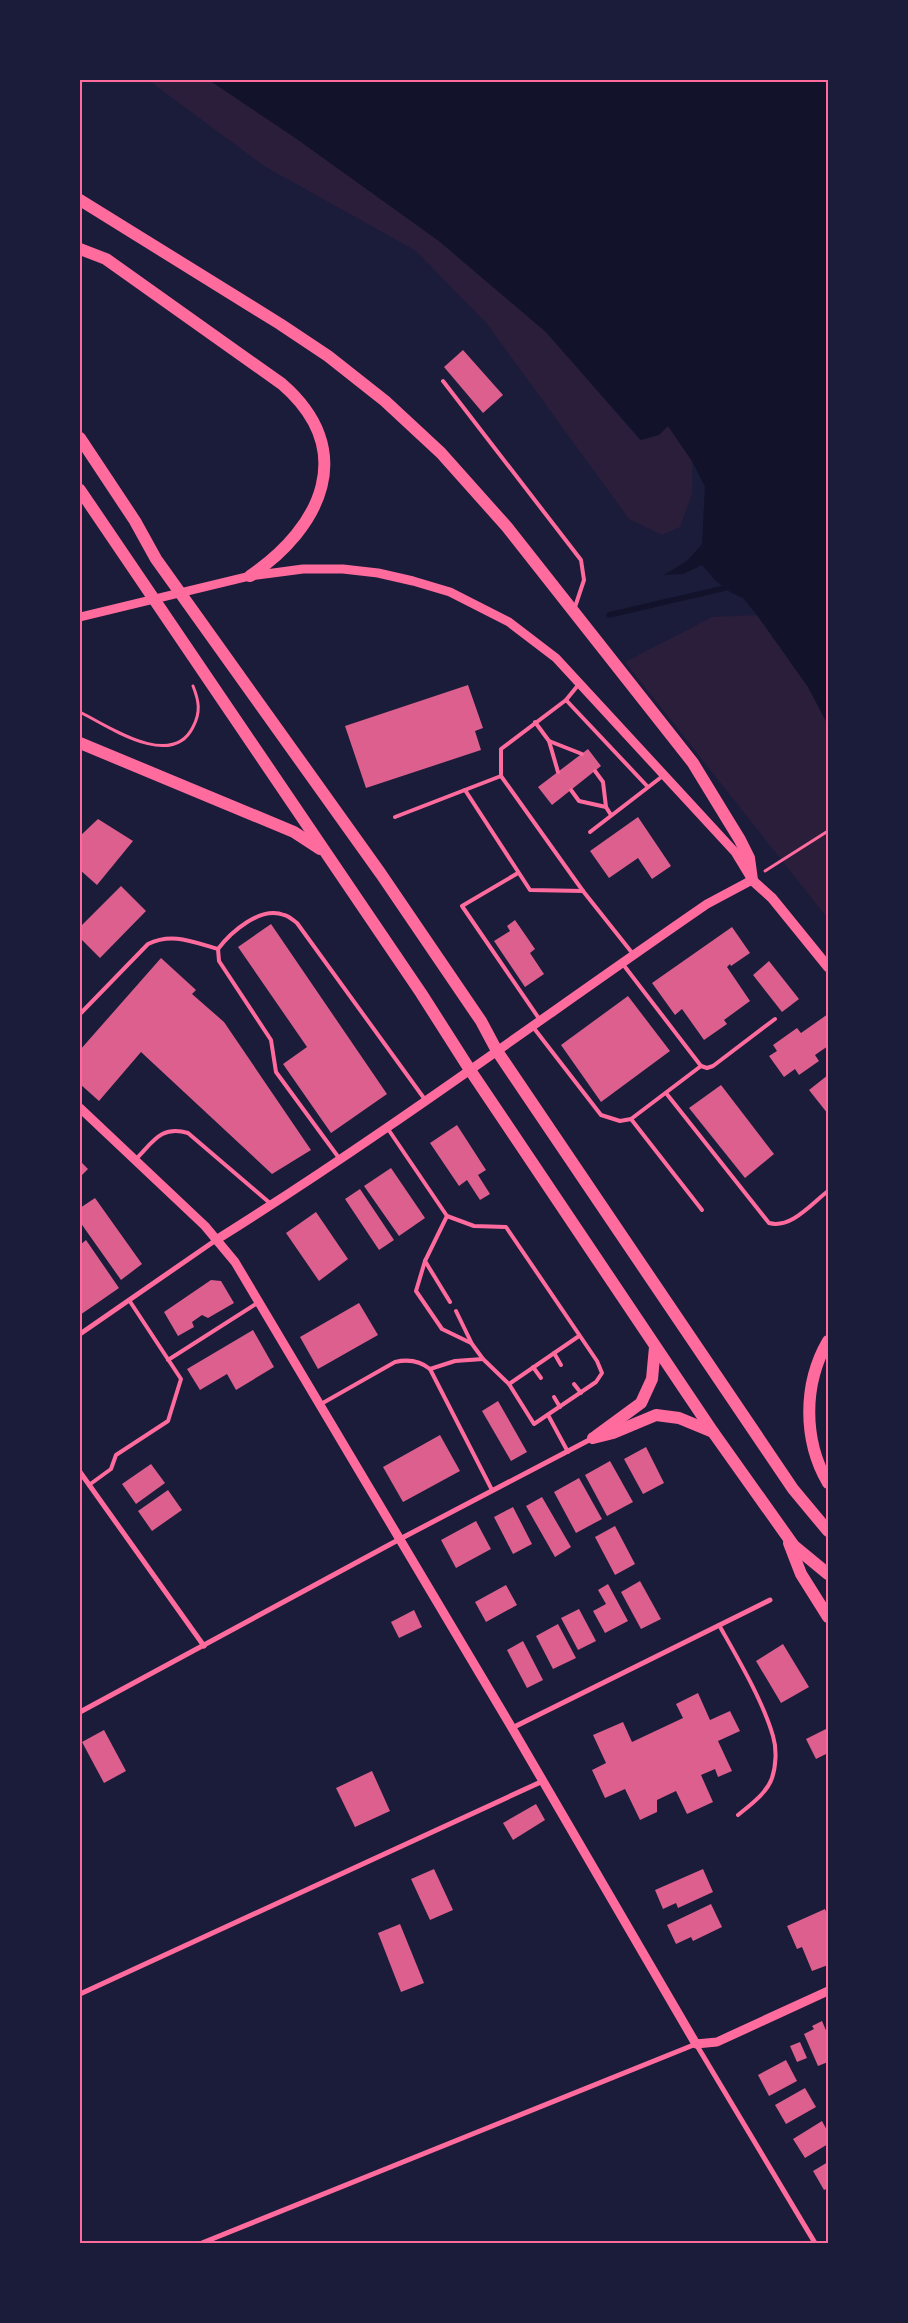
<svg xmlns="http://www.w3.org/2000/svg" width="908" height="2323" font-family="Ubuntu,sans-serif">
  <rect width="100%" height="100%" fill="#1b1b3a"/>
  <g fill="#2a1e3b">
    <path d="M148,80H209L294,137L439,241L546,332L640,440L668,426L692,461V494L680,527L662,535L629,519L487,324L416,251L264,166Z"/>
    <path d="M757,615L808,687L828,725V919L625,662L712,617Z"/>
  </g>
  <path fill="#12122b" d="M209,80H828V725L808,687L757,615L743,598L730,592L716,581L702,565L683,574L664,575L688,560L702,544L705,487L692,461L668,426L659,435L641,440L546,332L439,241L294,137Z"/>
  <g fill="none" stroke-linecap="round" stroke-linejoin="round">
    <path stroke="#12122b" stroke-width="5.5" d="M609,615L725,588L731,584"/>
  </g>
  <g fill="#dd5f8e">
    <path d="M463,350L503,395L483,413L444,367Z"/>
    <path d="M468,685L483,728L475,731L481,750L366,788L345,726Z"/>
    <path d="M588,749L601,766L552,805L538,787Z"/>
    <path d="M638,817L671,866L652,879L638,858L609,878L590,851Z"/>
    <path d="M98,819L133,841L97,885L80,870V836Z"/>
    <path d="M121,886L146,911L100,958L80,938V927Z"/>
    <path d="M515,920L535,949L530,953L544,974L525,987L494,941L510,931L507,926Z"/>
    <path d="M271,924L387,1094L331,1133L283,1064L307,1047L238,947Z"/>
    <path d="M732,927L750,953L731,966L730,964L727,967L750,1001L724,1020L727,1024L704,1040L682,1009L675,1015L652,983Z"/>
    <path d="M161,958L196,990L192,994L224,1022L311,1150L272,1174L141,1052L99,1101L80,1084V1050Z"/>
    <path d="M769,961L799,999L782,1012L753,975Z"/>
    <path d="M628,996L670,1051L601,1102L561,1045Z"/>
    <path d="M828,1014V1046L815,1055L819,1061L799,1075L795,1069L784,1077L769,1056L777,1051L773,1045L797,1028L801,1033Z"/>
    <path d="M828,1075V1114L809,1090Z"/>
    <path d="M721,1085L774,1154L745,1178L689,1108Z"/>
    <path d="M457,1125L486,1170L478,1175L490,1194L480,1200L467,1180L459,1186L430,1143Z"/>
    <path d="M80,1161L88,1169L80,1177Z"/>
    <path d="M391,1168L425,1218L399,1236L364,1186Z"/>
    <path d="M360,1189L394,1240L379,1250L345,1199Z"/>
    <path d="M95,1198L142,1264L121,1280L80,1222V1208Z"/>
    <path d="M316,1212L348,1259L319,1281L286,1233Z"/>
    <path d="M86,1240L119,1288L80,1315V1245Z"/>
    <path d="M211,1280L221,1281L234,1303L208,1318L202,1315L192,1322L194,1327L178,1336L164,1312Z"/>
    <path d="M359,1303L378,1335L318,1369L300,1337Z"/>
    <path d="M253,1330L274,1367L236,1390L227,1374L200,1390L187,1369Z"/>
    <path d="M498,1401L527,1452L511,1461L482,1411Z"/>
    <path d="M440,1435L460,1471L403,1502L383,1467Z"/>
    <path d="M646,1447L664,1483L643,1494L624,1459Z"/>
    <path d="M610,1461L633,1502L607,1516L585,1475Z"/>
    <path d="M151,1464L165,1483L136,1504L122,1484Z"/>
    <path d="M579,1478L602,1519L576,1533L554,1492Z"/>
    <path d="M168,1490L182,1510L152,1531L138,1511Z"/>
    <path d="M542,1497L571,1547L555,1557L526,1506Z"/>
    <path d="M513,1507L532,1544L513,1554L494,1517Z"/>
    <path d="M476,1521L491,1549L456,1568L441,1540Z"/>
    <path d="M615,1526L635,1564L615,1575L595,1537Z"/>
    <path d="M640,1581L661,1619L641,1629L621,1592Z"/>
    <path d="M608,1584L628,1621L605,1633L593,1611L606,1604L598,1590Z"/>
    <path d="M506,1585L517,1605L486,1622L475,1602Z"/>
    <path d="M579,1609L596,1641L578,1650L561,1618Z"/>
    <path d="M414,1610L422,1627L399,1638L391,1622Z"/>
    <path d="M558,1624L576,1658L553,1669L536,1636Z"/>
    <path d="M523,1641L543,1680L527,1688L507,1650Z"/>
    <path d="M783,1644L809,1687L781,1703L756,1661Z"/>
    <path d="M698,1693L710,1720L730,1711L740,1731L718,1741L732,1771L718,1777L715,1769L701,1775L713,1802L687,1814L676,1791L657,1800V1812L640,1820L625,1789L605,1798L592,1770L606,1763L593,1735L623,1722L632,1742L683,1718L676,1704Z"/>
    <path d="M828,1728V1753L816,1759L806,1739Z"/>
    <path d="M104,1730L126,1771L104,1783L82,1742Z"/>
    <path d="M372,1771L390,1811L355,1827L336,1788Z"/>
    <path d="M536,1804L545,1820L513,1840L503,1823Z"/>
    <path d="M434,1869L453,1910L430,1920L411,1879Z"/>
    <path d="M703,1869L713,1892L678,1908L676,1903L663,1909L655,1890Z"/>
    <path d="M711,1904L722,1927L693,1941L691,1937L676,1944L667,1925Z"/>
    <path d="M825,1909L828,1917V1965L812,1971L802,1947L797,1949L787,1926Z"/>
    <path d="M400,1924L424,1983L401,1992L378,1933Z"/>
    <path d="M822,2021L828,2035V2062L818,2066L804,2034L814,2029L812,2026Z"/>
    <path d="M800,2042L807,2058L797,2062L790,2046Z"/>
    <path d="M786,2060L797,2081L769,2096L758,2075Z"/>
    <path d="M805,2088L816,2107L786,2124L775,2105Z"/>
    <path d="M822,2121L828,2132V2144L805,2158L793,2139Z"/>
    <path d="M828,2162V2188L824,2190L813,2171Z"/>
  </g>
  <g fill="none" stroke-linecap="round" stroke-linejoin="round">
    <g stroke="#ff6b9d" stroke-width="3">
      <path d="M80,712C109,727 172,770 193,727C201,712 199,701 193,686"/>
      <path d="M765,871L828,831"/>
    </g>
    <g stroke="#ff6b9d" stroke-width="4">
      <path d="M443,381L581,560L584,580L575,607"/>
      <path d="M579,684L566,700L501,749V776L583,891L633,954"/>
      <path d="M566,700L647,786"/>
      <path d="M535,722L549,741L558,772"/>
      <path d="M549,741L582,754"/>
      <path d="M595,771L603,782L606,807L611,815"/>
      <path d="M465,790L530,890L583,891"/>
      <path d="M571,790L579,801L606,807"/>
      <path d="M395,817L501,776"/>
      <path d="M590,832L664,775"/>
      <path d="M518,873L462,906L540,1020"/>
      <path d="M80,1014L148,944C172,932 193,942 218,949"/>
      <path d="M533,1027L601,1115L620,1121L631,1119L701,1066L622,963"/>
      <path d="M701,1066L707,1068L713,1066L775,1019"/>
      <path d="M666,1093L769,1223C791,1229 811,1204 828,1191"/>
      <path d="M631,1119L702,1210"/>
      <path d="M388,1129L447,1216L474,1226L506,1227L597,1361L602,1373L596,1382L534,1424L509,1384"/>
      <path d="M339,1158L276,1072L271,1040L219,961L218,949C231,932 260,906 284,915C289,916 293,920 297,923L426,1101"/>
      <path d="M136,1159C153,1142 161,1125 188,1133L271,1204"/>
      <path d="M447,1216L425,1261L416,1291L442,1329L471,1343"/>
      <path d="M425,1261L450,1302"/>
      <path d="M456,1311L472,1344L483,1359L509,1384L579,1336"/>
      <path d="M554,1353L561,1365"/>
      <path d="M168,1360L259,1302"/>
      <path d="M533,1367L541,1378"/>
      <path d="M430,1369L455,1361L483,1359"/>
      <path d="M574,1384L581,1393"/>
      <path d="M554,1397L560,1407"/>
      <path d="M321,1404L395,1362C408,1359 419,1360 430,1369L492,1490"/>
      <path d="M548,1415L568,1452"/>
      <path d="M89,1485L111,1469L116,1455L168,1421L181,1379L129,1300"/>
      <path d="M719,1625C737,1657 763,1701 773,1736C777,1749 776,1766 772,1778C767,1793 750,1805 738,1815"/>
    </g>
    <g stroke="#ff6b9d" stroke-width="5">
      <path d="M80,1334L216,1240"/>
      <path d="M80,1472L204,1646"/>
      <path d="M80,1712L400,1539L593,1438"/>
      <path d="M512,1728L770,1600"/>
      <path d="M80,1994L543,1781"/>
      <path d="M202,2243L696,2044L815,2243"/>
    </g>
    <g stroke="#ff6b9d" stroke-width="9">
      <path d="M80,617L250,576L303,569H343L378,573L413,581L450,592L509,622L556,658L735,852L752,880L707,904C544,1016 384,1135 216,1240"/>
      <path d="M80,1108L205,1226L235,1262L512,1728L696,2044L717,2042L828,1991"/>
    </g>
    <path stroke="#ff6b9d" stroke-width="10" d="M752,880L772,898L828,967"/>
    <g stroke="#ff6b9d" stroke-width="12">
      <path d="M80,200L280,324L328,356L385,401L441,453L507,527L693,763L740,840L749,858L752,880"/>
      <path d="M80,249L106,259L282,384C358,450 322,527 250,576"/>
      <path d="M80,438L135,521L156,559L381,874L481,1021L497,1051L793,1489L828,1531"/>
      <path d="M80,490L421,993L470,1070L713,1432L794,1546L828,1574"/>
      <path d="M80,743L294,832L320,849"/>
      <path d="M828,1341C803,1384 803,1440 828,1483"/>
      <path d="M596,1436L641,1403L652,1379L655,1347"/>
      <path d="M593,1438L613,1433L656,1415L679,1418L713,1432"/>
      <path d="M789,1543L801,1574L828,1617"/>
    </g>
  </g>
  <rect width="908" height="2323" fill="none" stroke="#1b1b3a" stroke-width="162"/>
  <rect x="81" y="81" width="746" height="2161" fill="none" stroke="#ff6b9d" stroke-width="2"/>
</svg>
